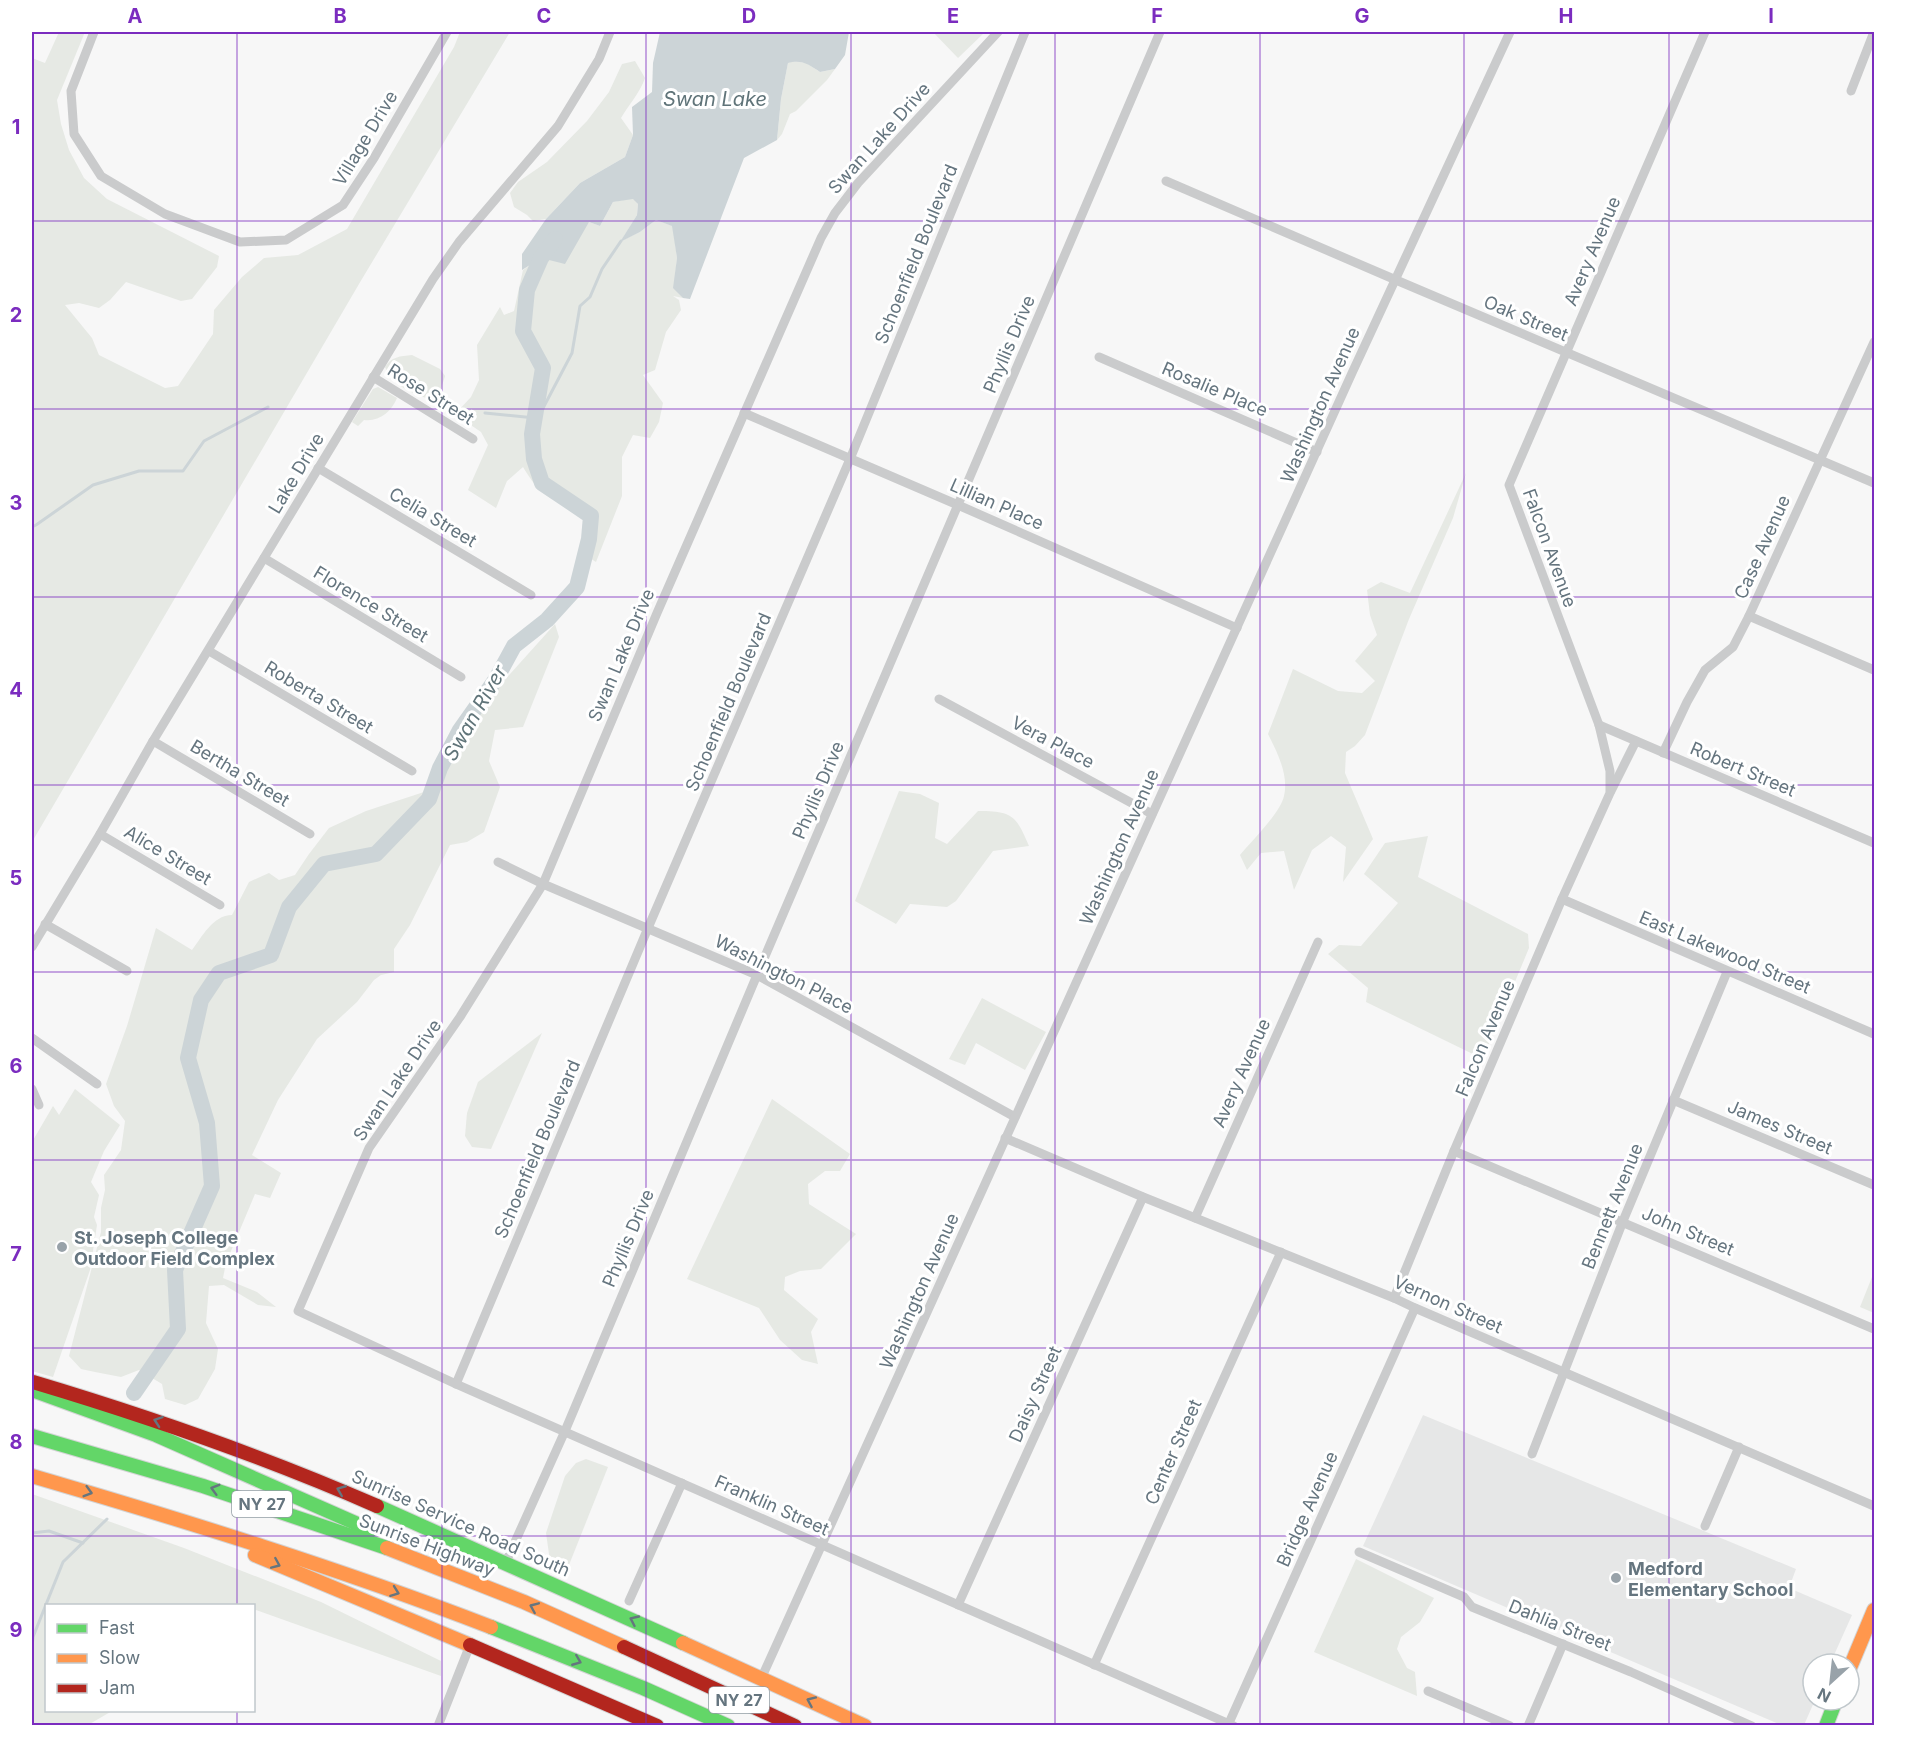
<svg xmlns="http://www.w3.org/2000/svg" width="1906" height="1757" font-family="Inter,sans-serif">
  <rect width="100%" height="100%" fill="#f7f7f7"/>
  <path fill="#e6e7e7" d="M1423,1415L1796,1569L1789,1588L1852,1615L1830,1664H1813V1700H1815L1804,1725H1781L1363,1546Z"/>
  <g fill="#e6e9e4">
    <path d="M59,32H85L57,100L61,124L69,150L84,178L107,199L219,256L217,267L192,299L181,301L126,282L110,300L99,308L79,303L65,305L92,338L99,355L165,388L178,386L213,334L214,310L242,277L264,258L298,255L347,229L454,47L460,32H510L359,284L32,842V58L45,63Z"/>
    <path d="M933,32H985L958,58Z"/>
    <path d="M635,61L645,78C640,93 629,104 621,118L633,135L625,157L580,183L546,219L533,221L527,215L514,207L510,193L518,182L547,162L587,121L609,92L622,64Z"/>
    <path d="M793,61L806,63L820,72L835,69L827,80L796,111L790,114L782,134L777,140L781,99L788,63Z"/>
    <path d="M633,198L638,204L637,215L621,241L640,232L656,220L673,226L677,258L674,288L683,298L673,296L679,300L681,310L666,332L655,370L643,375L663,403L659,422L650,438L633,435L622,457V496L596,562L585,555C587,547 591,534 590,526C587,510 555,502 544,493C535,486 529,477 523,467L507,481L496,508L468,490L488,445L481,432L459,417L457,412L471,397L479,380L477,345L500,307L504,315L514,311L523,270L589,222L600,226L613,202Z"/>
    <path d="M412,355L440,369L445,376L437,401C417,396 393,387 385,367C391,357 400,356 412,355Z"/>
    <path d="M378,387L397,398C391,412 379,422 364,420L358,426L352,422L373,389Z"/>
    <path d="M1466,473L1453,518L1409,619L1365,735L1355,746L1346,752L1345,773L1373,839L1343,882L1346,847L1331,836L1312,850L1294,890L1284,851L1261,853L1247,870L1240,855C1251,842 1281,812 1284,796C1289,775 1277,752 1268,734L1293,669L1338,691L1362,693L1375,681L1355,661L1377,635L1370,615L1367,590L1381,582L1410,593Z"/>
    <path d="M555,624L559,637L523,727L495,730L489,761L500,787L484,832L467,842L450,845L410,925L394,949V972L381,975L374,980L357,1002L317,1039L278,1100L252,1155L281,1173L270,1198L255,1194L226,1263L223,1278L257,1292L276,1307L258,1305L224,1285L209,1286L206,1323L218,1349L215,1369L198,1399L185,1405L165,1399L162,1384L139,1370L121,1377L95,1372L81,1369L69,1356L101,1232V1208L105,1190L104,1175L121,1150L125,1121L114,1106L106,1084L127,1026L156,928L192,950C202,937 213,915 232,915L249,882L269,873L279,880L295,875L309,854L329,828L366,811L424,792L502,683Z"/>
    <path d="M899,791L920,794L939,803L935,838L947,844L978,811C1012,811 1016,815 1029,846L993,851L956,901L947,907L910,904L896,924L855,901Z"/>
    <path d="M1428,836L1418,877L1528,934L1529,948L1489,1044L1479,1057L1366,1002L1368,988L1328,954L1339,945L1361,946L1398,903L1364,874L1385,843Z"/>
    <path d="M982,998L1046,1032L1025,1070L976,1043L965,1065L949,1059Z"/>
    <path d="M542,1033L491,1149L472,1147L465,1136L467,1113L478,1082Z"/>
    <path d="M75,1089L120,1125L104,1151L91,1182L99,1195L94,1217L97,1225L90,1270L53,1377L32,1371V1142L53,1106L59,1115Z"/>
    <path d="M772,1099L850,1154L840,1171H825L808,1184L809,1204L856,1234L821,1269L800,1271L785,1277L784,1290L818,1319L811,1332L818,1364L802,1360L780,1340L759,1308L687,1279Z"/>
    <path d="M1874,1272V1313L1860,1307Z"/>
    <path d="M586,1459L608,1467L567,1570L550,1561L546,1533L565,1476L576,1463Z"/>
    <path d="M32,1494L184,1548L321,1602L441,1661V1676L256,1610L254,1611V1606H46V1710L112,1711L88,1725H32Z"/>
    <path d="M1356,1559L1434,1598L1420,1622L1401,1637L1397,1649L1407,1668L1415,1672L1417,1696L1314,1652Z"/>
  </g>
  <path fill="#ccd4d7" d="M660,32H849L845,55L835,69L820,72C810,65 801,59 788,63L781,99L777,140L744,158L690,299L683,298L673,288L677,258L672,226L656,220L640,232L620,242L637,215L638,204L633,199L613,202L600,226L589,222L565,264L541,258L522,270V254L546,219L580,183L625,157L633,135L632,107L652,92L653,63Z"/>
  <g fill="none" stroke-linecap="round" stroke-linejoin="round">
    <g stroke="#ccd4d7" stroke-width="3">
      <path d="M485,413L535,418L541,412L572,353L580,306L590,297L602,269L621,241"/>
      <path d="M32,527L36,525L93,485L139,471H183L204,441L268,407"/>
      <path d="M32,1533L49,1531L83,1543"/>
      <path d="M32,1647L33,1637L63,1562L107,1519"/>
    </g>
    <path stroke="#ccd4d7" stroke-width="16" d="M134,1393L178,1329L175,1270L212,1186L207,1123L188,1058L201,1000L219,973L271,955L289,907L324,864L376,854L429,799L440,768L460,730L496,679L514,646L547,620L577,587L589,539L591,516L542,483L534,459L532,434L543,368L523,331L527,290L541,258L555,239"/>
    <defs>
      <g id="fast">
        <path d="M32,1390L156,1435L371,1530"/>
        <path d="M32,1436L203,1486L387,1548"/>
        <path d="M377,1506L683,1643"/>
        <path d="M491,1627L643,1688L728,1726"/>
        <path d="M1826,1726L1836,1700"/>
      </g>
      <g id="slow">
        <path d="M32,1476C186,1521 341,1569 491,1627"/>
        <path d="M387,1548L524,1602L624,1647"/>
        <path d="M255,1555L470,1645"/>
        <path d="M683,1643L865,1726"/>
        <path d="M1849,1670L1874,1610"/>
      </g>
      <g id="jam">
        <path d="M33,1382C150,1417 265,1457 377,1506"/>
        <path d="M470,1645L657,1726"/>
        <path d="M624,1647L795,1726"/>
      </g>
    </defs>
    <use href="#fast" stroke="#d3d4d5" stroke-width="16"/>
    <use href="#slow" stroke="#d3d4d5" stroke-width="16"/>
    <use href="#jam" stroke="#d3d4d5" stroke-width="16"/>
    <g stroke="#cacbcc" stroke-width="9">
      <path d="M94,32L71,91L74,134L101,176L165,214L240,242L286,240L343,205L374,158L447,32"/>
      <path d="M998,32L858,183L835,213L821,238L657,613L543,884L460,1017L369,1148L298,1311L456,1384L1234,1726"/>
      <path d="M1851,91L1874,32"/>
      <path d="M1166,181L1396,280L1874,483"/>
      <path d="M1099,357L1317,452"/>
      <path d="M373,377L473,439"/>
      <path d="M744,413L958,505L1237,628"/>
      <path d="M318,468L531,595"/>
      <path d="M264,558L461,677"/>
      <path d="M1749,616L1874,670"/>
      <path d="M209,651L412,771"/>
      <path d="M939,699L1152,814"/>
      <path d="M1599,725L1874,843"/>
      <path d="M153,741L310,834"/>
      <path d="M1663,753L1687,702L1705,670L1733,647L1749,616L1874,342"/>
      <path d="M1611,791L1636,741"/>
      <path d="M100,834L220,905"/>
      <path d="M498,862L543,884L757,975L1015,1117"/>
      <path d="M1562,899L1874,1034"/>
      <path d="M45,924L127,971"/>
      <path d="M32,947L100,834L153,741L433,279L459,242L558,126L599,59L610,32"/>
      <path d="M32,1038L97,1084"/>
      <path d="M32,1089L39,1105"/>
      <path d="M1673,1100L1874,1185"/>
      <path d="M1005,1138L1143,1197L1394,1298L1415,1308L1874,1506"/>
      <path d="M1454,1151L1874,1329"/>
      <path d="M1195,1218L1318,942"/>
      <path d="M1394,1298L1454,1151L1562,899L1610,793V771L1599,725L1509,485L1705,32"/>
      <path d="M456,1384L648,928L850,459L1025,32"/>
      <path d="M1532,1454L1623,1221L1727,972"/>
      <path d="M1705,1526L1739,1447"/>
      <path d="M1359,1552L1464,1597L1472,1607L1631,1672L1752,1726"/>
      <path d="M506,1562L565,1431L757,975L1160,32"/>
      <path d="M629,1601L682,1483"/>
      <path d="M958,1605L1143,1197"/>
      <path d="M1094,1665L1281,1252"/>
      <path d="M761,1679L1352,373L1510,32"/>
      <path d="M1428,1691L1510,1726"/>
      <path d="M1229,1723L1415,1308"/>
      <path d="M438,1726L470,1645"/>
      <path d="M1528,1726L1563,1644"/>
    </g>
    <use href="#fast" stroke="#63d668" stroke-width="14"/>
    <use href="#slow" stroke="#ff974d" stroke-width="14"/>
    <use href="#jam" stroke="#b3261e" stroke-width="14"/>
  </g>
  <defs><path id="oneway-chevron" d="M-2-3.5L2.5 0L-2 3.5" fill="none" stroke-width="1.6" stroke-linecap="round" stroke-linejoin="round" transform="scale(1.5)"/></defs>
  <g stroke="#65757f">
    <use href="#oneway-chevron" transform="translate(158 1421) rotate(-161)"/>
    <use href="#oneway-chevron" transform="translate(215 1489) rotate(-164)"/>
    <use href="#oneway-chevron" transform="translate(341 1490) rotate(-158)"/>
    <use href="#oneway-chevron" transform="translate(88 1492) rotate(16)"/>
    <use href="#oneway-chevron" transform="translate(276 1564) rotate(23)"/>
    <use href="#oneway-chevron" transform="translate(395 1592) rotate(20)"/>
    <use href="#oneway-chevron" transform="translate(534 1607) rotate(-157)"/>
    <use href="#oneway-chevron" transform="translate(634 1620) rotate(-155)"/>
    <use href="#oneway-chevron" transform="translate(577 1661) rotate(22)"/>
    <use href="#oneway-chevron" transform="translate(811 1701) rotate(-156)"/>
  </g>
  <path fill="none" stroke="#7b2cbf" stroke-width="1.5" stroke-opacity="0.55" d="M237,32V1606M442,32V1726M646,32V1726M851,32V1726M1055,32V1726M1260,32V1726M1464,32V1726M1669,32V1726M32,221H1874M32,409H1874M32,597H1874M32,785H1874M32,972H1874M32,1160H1874M32,1348H1874M32,1536H1874M237,1710V1726"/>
  <g fill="#98a2a9" stroke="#fff" stroke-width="2">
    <circle cx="62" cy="1247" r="6"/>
    <circle cx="1616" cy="1578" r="6"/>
  </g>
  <g text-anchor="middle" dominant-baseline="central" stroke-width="6" stroke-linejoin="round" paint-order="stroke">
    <g fill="#fff" stroke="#939ea5" stroke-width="1.5">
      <rect x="232" y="1491" width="60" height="26" rx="4.5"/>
      <rect x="709" y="1687" width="60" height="26" rx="4.5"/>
    </g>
    <g font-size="16" font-weight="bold" fill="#65757f">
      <text x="262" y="1504">NY 27</text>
      <text x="739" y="1700">NY 27</text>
    </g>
    <g font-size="18" fill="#65757f" stroke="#fff">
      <text transform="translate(365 138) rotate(-59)">Village Drive</text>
      <text transform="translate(879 138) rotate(-48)">Swan Lake Drive</text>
      <text transform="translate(1592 251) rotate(-67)">Avery Avenue</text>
      <text transform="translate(916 254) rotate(-68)">Schoenfield Boulevard</text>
      <text transform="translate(1526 318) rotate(23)">Oak Street</text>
      <text transform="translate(1009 344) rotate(-67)">Phyllis Drive</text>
      <text transform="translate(1215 389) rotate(23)">Rosalie Place</text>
      <text transform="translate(431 394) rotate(32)">Rose Street</text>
      <text transform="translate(1320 405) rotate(-66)">Washington Avenue</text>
      <text transform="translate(296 473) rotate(-59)">Lake Drive</text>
      <text transform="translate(997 504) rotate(24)">Lillian Place</text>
      <text transform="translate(433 517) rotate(31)">Celia Street</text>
      <text transform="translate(1762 547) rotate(-66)">Case Avenue</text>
      <text transform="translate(1550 548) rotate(70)">Falcon Avenue</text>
      <text transform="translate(371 604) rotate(31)">Florence Street</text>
      <text transform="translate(621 655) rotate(-67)">Swan Lake Drive</text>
      <text transform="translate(319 697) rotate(31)">Roberta Street</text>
      <text transform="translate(728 702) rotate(-67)">Schoenfield Boulevard</text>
      <text transform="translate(1053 742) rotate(28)">Vera Place</text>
      <text transform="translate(1743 769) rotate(23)">Robert Street</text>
      <text transform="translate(240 773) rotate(31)">Bertha Street</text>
      <text transform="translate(818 790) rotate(-67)">Phyllis Drive</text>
      <text transform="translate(1119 847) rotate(-66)">Washington Avenue</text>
      <text transform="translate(168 855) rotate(31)">Alice Street</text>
      <text transform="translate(1725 952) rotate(23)">East Lakewood Street</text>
      <text transform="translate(784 974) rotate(27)">Washington Place</text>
      <text transform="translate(1485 1038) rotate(-67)">Falcon Avenue</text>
      <text transform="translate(1241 1073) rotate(-66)">Avery Avenue</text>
      <text transform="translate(397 1080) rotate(-56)">Swan Lake Drive</text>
      <text transform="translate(1780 1127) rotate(23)">James Street</text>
      <text transform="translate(537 1149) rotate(-67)">Schoenfield Boulevard</text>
      <text transform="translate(1612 1206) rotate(-68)">Bennett Avenue</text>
      <text transform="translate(1688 1231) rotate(23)">John Street</text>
      <text transform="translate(628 1238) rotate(-67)">Phyllis Drive</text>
      <text transform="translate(919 1291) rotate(-66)">Washington Avenue</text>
      <text transform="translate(1448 1304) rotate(24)">Vernon Street</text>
      <text transform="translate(1035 1394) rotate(-66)">Daisy Street</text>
      <text transform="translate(1173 1452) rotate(-66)">Center Street</text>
      <text transform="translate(772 1505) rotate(24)">Franklin Street</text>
      <text transform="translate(1307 1509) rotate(-66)">Bridge Avenue</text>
      <text transform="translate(461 1523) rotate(24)">Sunrise Service Road South</text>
      <text transform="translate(427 1545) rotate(21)">Sunrise Highway</text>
      <text transform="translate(1560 1625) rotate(22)">Dahlia Street</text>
    </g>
    <g font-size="18" font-weight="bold" fill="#65757f" stroke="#fff" text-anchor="start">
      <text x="74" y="1237">St. Joseph College<tspan x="74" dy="21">Outdoor Field Complex</tspan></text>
      <text x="1628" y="1568">Medford<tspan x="1628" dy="21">Elementary School</tspan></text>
    </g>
    <g font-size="20" font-style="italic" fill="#607479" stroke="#fff">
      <text x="715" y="99">Swan Lake</text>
      <text transform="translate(475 713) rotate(-60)">Swan River</text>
    </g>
  </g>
  <rect width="1906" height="1757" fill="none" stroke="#ffffff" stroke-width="66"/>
  <rect x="45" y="1604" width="210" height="108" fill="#ffffff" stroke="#c1c8cc" stroke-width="1.5"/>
  <rect x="57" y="1624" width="30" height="9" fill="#63d668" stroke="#c1c8cc" stroke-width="1.5"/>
  <text x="99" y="1634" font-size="18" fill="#65757f">Fast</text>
  <rect x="57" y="1654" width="30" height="9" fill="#ff974d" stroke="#c1c8cc" stroke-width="1.5"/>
  <text x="99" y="1664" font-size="18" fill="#65757f">Slow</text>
  <rect x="57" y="1684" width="30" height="9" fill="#b3261e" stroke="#c1c8cc" stroke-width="1.5"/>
  <text x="99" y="1694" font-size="18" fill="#65757f">Jam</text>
  <g transform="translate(1831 1682) rotate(207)"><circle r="28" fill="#ffffff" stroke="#c1c8cc" stroke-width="1.5"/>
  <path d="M0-4.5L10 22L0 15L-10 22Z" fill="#98a2a9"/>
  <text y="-9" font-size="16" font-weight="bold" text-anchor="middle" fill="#65757f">N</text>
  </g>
  <rect x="33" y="33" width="1840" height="1691" fill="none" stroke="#7b2cbf" stroke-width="2"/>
  <g font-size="20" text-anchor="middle" font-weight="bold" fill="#7b2cbf">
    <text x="135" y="23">A</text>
    <text x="340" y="23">B</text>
    <text x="544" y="23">C</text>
    <text x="749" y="23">D</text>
    <text x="953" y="23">E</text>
    <text x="1157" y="23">F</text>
    <text x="1362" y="23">G</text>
    <text x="1566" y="23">H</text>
    <text x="1771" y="23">I</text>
    <text x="16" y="134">1</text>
    <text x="16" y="322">2</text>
    <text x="16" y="510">3</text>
    <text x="16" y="697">4</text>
    <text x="16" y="885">5</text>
    <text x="16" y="1073">6</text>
    <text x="16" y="1261">7</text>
    <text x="16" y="1449">8</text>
    <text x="16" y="1637">9</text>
  </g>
</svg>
